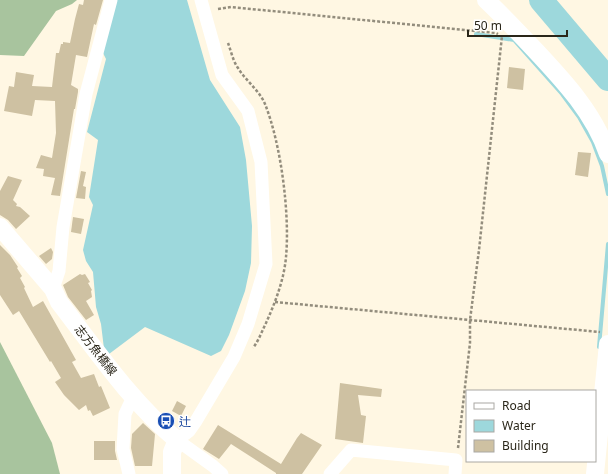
<svg xmlns="http://www.w3.org/2000/svg" width="608" height="474" font-family="'Noto Sans','Noto Sans JP',sans-serif">
  <rect width="100%" height="100%" fill="#fff7e3"/>
  <g fill="#a8c49e">
    <path d="M0,0H77L72,4L56,11L24,56L0,55Z"/>
    <path d="M0,342L52,443L60,474H0Z"/>
  </g>
  <path fill="#9dd8dc" d="M116,0H187L210,80L240,127L246,160L252,226L251,263L245,291L229,335L221,351L211,356L145,327L105,357L101,324L96,307L93,272L86,261L83,250L93,205L89,197L98,140L87,132L106,59L102,51Z"/>
  <g fill="none" stroke-linecap="round" stroke-linejoin="round">
    <g stroke="#9dd8dc" stroke-width="4">
      <path d="M476,34L514,40L562,94L579,117L593,142L602,166L608,194"/>
      <path d="M599,347L608,244"/>
    </g>
    <path stroke="#9dd8dc" stroke-width="24" d="M541,0L608,79"/>
  </g>
  <g fill="#cec1a2">
    <path d="M84,0H103L96,25L94,24L87,57L76,55L71,85L78,89V92L75,109H74L60,196L51,195L55,178L43,176L44,169L36,168L41,155L52,158L56,133L55,101L35,100L32,116L4,111L9,86L14,87L16,72L34,75L32,86L52,87L56,53H59L61,44H63V42L70,43L75,19L79,4L83,5Z"/>
    <path d="M509,67L525,69L523,90L507,88Z"/>
    <path d="M578,152L591,153L588,177L575,175Z"/>
    <path d="M81,171L86,172L83,186L86,187L85,199L76,198Z"/>
    <path d="M8,176L22,180L13,200L17,204L16,206L20,207L30,216L16,229L8,220L0,215V191Z"/>
    <path d="M73,217L84,219L81,234L71,232Z"/>
    <path d="M0,245L10,255L18,267L17,268L22,276L20,278L25,287L24,288L33,307L43,301L76,360L72,362L81,378L94,374L99,387L101,386L110,408L93,416L90,410L88,411L86,405L79,410L64,395L55,382L61,378L51,361L50,362L19,311L13,315L0,295Z"/>
    <path d="M51,248L53,252L52,259L46,264L39,256Z"/>
    <path d="M80,274L82,275L85,274L90,282L88,283L92,290L91,291L92,297L86,301L94,315L86,320L68,297L63,285Z"/>
    <path d="M340,383L382,389L381,397L358,395L361,415L366,416L363,443L335,439Z"/>
    <path d="M177,401L186,406L181,416L172,411Z"/>
    <path d="M143,423L155,434L152,466H135L131,448L132,434Z"/>
    <path d="M218,425L281,464L297,438L301,433L322,445L302,474H276V473L231,444L219,459L203,449Z"/>
    <path d="M94,441H115V451L117,460H94Z"/>
  </g>
  <g fill="none" stroke-linecap="round" stroke-linejoin="round">
    <g stroke="#938d7d" stroke-width="2.5" stroke-dasharray="3 2" stroke-linecap="butt">
      <path d="M218,9L231,7L496,33L498,34"/>
      <path d="M228,43C231,51 233,61 238,68C246,81 259,90 265,104C281,144 290,214 286,257C284,280 275,303 266,323C262,331 259,340 253,348"/>
      <path d="M275,302L600,332"/>
      <path d="M458,448L470,343V320L479,250L502,36"/>
    </g>
    <g stroke="#fff" stroke-width="13">
      <path d="M201,0L222,75L248,111L261,162L266,264L248,324L234,357L196,421L189,431L177,440L213,466L222,474"/>
      <path d="M53,289L59,271L63,227L86,94L111,0"/>
      <path d="M129,474L123,449L125,414L133,397"/>
      <path d="M330,474L351,450L456,460L455,474"/>
    </g>
    <g stroke="#fff" stroke-width="18">
      <path d="M486,0C503,16 519,33 535,50C564,81 594,113 608,154"/>
      <path d="M0,227L53,289L59,302C96,350 130,401 177,440L172,452V474"/>
      <path d="M595,474L608,344"/>
    </g>
  </g>
  <defs>
    <symbol id="bus-disc" viewBox="-11 -11 22 22"><circle r="9.5" fill="#1a4fb4" stroke="#fff"/><path d="M-5-6H5V4H4V6H2V4H-2V6H-4V4H-5ZM-3.5-4V0h7V-4ZM-3.5 1.2v1.5H-2V1.2ZM2 1.2v1.5H3.5V1.2Z" fill="#fff"/></symbol>
  </defs>
  <g fill-rule="evenodd">
    <use href="#bus-disc" x="156" y="411" width="20" height="20"/>
  </g>
  <g text-anchor="middle" dominant-baseline="central" stroke-width="3" stroke-linejoin="round" paint-order="stroke">
    <g font-size="12" fill="#2a2619" stroke="#fff">
      <text transform="translate(96 350) rotate(52)">志方魚橋線</text>
    </g>
    <g font-size="12" fill="#164399" stroke="#fff" text-anchor="start">
      <text x="179" y="421">辻</text>
    </g>
  </g>
  <rect x="466" y="390" width="130" height="72" fill="#ffffff" stroke="#aaa8a3"/>
  <rect x="474" y="403" width="20" height="6" fill="#ffffff" stroke="#aaa8a3"/>
  <text x="502" y="410" font-size="12" fill="#2a2619">Road</text>
  <rect x="474" y="420" width="20" height="12" fill="#9dd8dc" stroke="#aaa8a3"/>
  <text x="502" y="430" font-size="12" fill="#2a2619">Water</text>
  <rect x="474" y="440" width="20" height="12" fill="#cec1a2" stroke="#aaa8a3"/>
  <text x="502" y="450" font-size="12" fill="#2a2619">Building</text>
  <path d="M468 30v6h99v-6" fill="none" stroke="#2a2619" stroke-width="2"/>
  <text x="474" y="30" font-size="12" fill="#2a2619" stroke="#ffffff" stroke-width="3" paint-order="stroke">50 m</text>
</svg>
